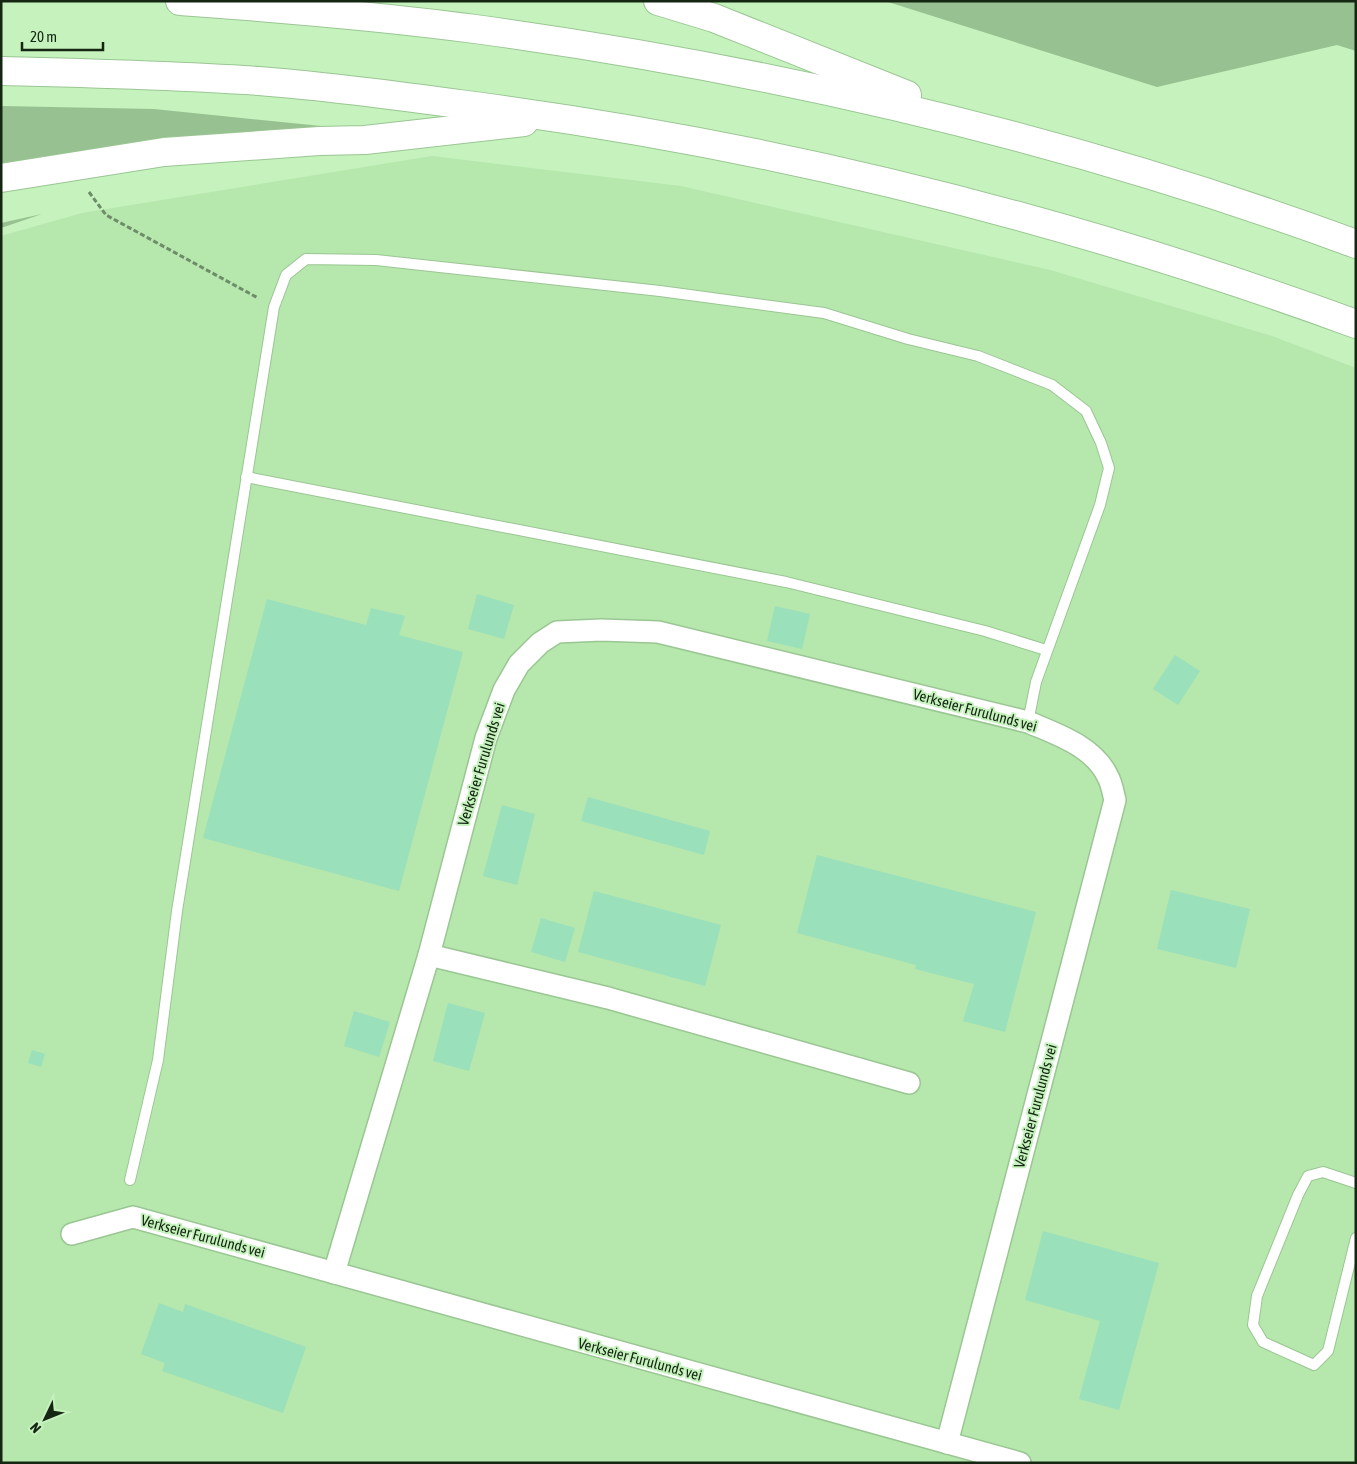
<svg xmlns="http://www.w3.org/2000/svg" width="1357" height="1464" font-family="'Asap Condensed',sans-serif">
  <rect width="100%" height="100%" fill="#c5f2bd"/>
  <path fill="#b6e7ad" d="M432,156L681,186L1050,270L1272,336L1356,368V1463H1V236L82,213Z"/>
  <g fill="#97c190">
    <path d="M885,1H1356V51L1337,45L1157,87Z"/>
    <path d="M1,106L154,109L321,126L1,172Z"/>
    <path d="M42,214L1,228V223Z"/>
  </g>
  <g fill="#9ae0bb">
    <path d="M477,594L514,605L504,639L468,629Z"/>
    <path d="M267,599L366,625L371,608L405,616L399,635L463,652L399,891L203,838Z"/>
    <path d="M775,606L810,614L802,649L767,641Z"/>
    <path d="M1175,655L1200,671L1178,705L1153,689Z"/>
    <path d="M588,797L710,831L704,855L581,821Z"/>
    <path d="M502,805L535,814L517,885L483,876Z"/>
    <path d="M817,855L1036,912L1005,1032L963,1021L974,984L915,969L916,965L797,933Z"/>
    <path d="M1171,890L1250,909L1236,968L1157,949Z"/>
    <path d="M594,891L721,925L705,986L578,952Z"/>
    <path d="M541,918L575,928L565,962L531,952Z"/>
    <path d="M448,1003L485,1013L469,1071L433,1061Z"/>
    <path d="M354,1011L390,1022L379,1057L344,1046Z"/>
    <path d="M32,1050L45,1054L41,1067L28,1063Z"/>
    <path d="M1043,1231L1159,1263L1119,1410L1079,1399L1100,1321L1025,1300Z"/>
    <path d="M159,1303L183,1312L185,1304L306,1347L283,1413L162,1371L165,1363L141,1354Z"/>
  </g>
  <g fill="none" stroke-linecap="round" stroke-linejoin="round">
    <defs>
      <g id="lane">
        <path d="M246,477L786,582L985,631L1046,650"/>
        <path d="M130,1180L158,1060L177,911L274,307L286,275L306,259L376,260L660,291L824,313L908,339L978,356L1052,385L1086,411L1101,443L1109,468L1100,505L1036,682L1028,722"/>
        <path d="M1356,1183L1323,1172L1308,1176L1298,1195L1257,1296L1253,1325L1263,1342L1314,1365L1328,1351L1356,1238"/>
      </g>
      <g id="street">
        <path d="M429,955L608,998L909,1083"/>
        <path d="M72,1234L133,1217L1020,1463"/>
        <path d="M334,1273L429,955L486,738L504,690L519,664L540,643L557,632L601,630L658,632L1028,722C1056,734 1094,746 1108,777C1112,784 1113,793 1115,800L947,1443"/>
      </g>
      <g id="highway">
        <path d="M180,1C278,8 377,16 475,29C776,70 1071,139 1356,244"/>
        <path d="M658,1L714,18L907,95"/>
        <path d="M1,71C87,73 173,75 259,81C326,86 392,95 459,104C766,143 1066,218 1356,324"/>
        <path d="M1,178L164,152L319,141L365,140L524,122"/>
      </g>
    </defs>
    <use href="#lane" stroke="#9ac693" stroke-width="12"/>
    <use href="#street" stroke="#9ac693" stroke-width="24"/>
    <use href="#highway" stroke="#9ac693" stroke-width="30"/>
    <path stroke="#6d8c68" stroke-width="3" stroke-dasharray="5 2.5" stroke-linecap="butt" d="M89,192L106,215L258,298"/>
    <use href="#lane" stroke="#fff" stroke-width="10"/>
    <use href="#street" stroke="#fff" stroke-width="21"/>
    <use href="#highway" stroke="#fff" stroke-width="28"/>
  </g>
  <g text-anchor="middle" dominant-baseline="central" stroke-width="4" stroke-linejoin="round" paint-order="stroke">
    <g font-size="15" fill="#152613" stroke="#c5f2bd">
      <text transform="translate(975 710) rotate(15)">Verkseier Furulunds vei</text>
      <text transform="translate(481 764) rotate(-73)">Verkseier Furulunds vei</text>
      <text transform="translate(1035 1106) rotate(-75)">Verkseier Furulunds vei</text>
      <text transform="translate(203 1236) rotate(15)">Verkseier Furulunds vei</text>
      <text transform="translate(640 1359) rotate(15)">Verkseier Furulunds vei</text>
    </g>
  </g>
  <rect width="1357" height="1464" fill="none" stroke="#152613" stroke-width="5"/>
  <g transform="translate(45 1419) rotate(227)" stroke="#c5f2bd" stroke-width="4" paint-order="stroke">
  <path d="M0-4L9 19L0 12L-9 19Z" fill="#152613"/>
  <text y="-8" font-size="14" font-weight="bold" text-anchor="middle" fill="#152613">N</text>
  </g>
  <path d="M22 42v8h81v-8" fill="none" stroke="#152613" stroke-width="2.5"/>
  <text x="30" y="42" font-size="15" fill="#152613" stroke="#c5f2bd" stroke-width="4" paint-order="stroke">20 m</text>
</svg>
